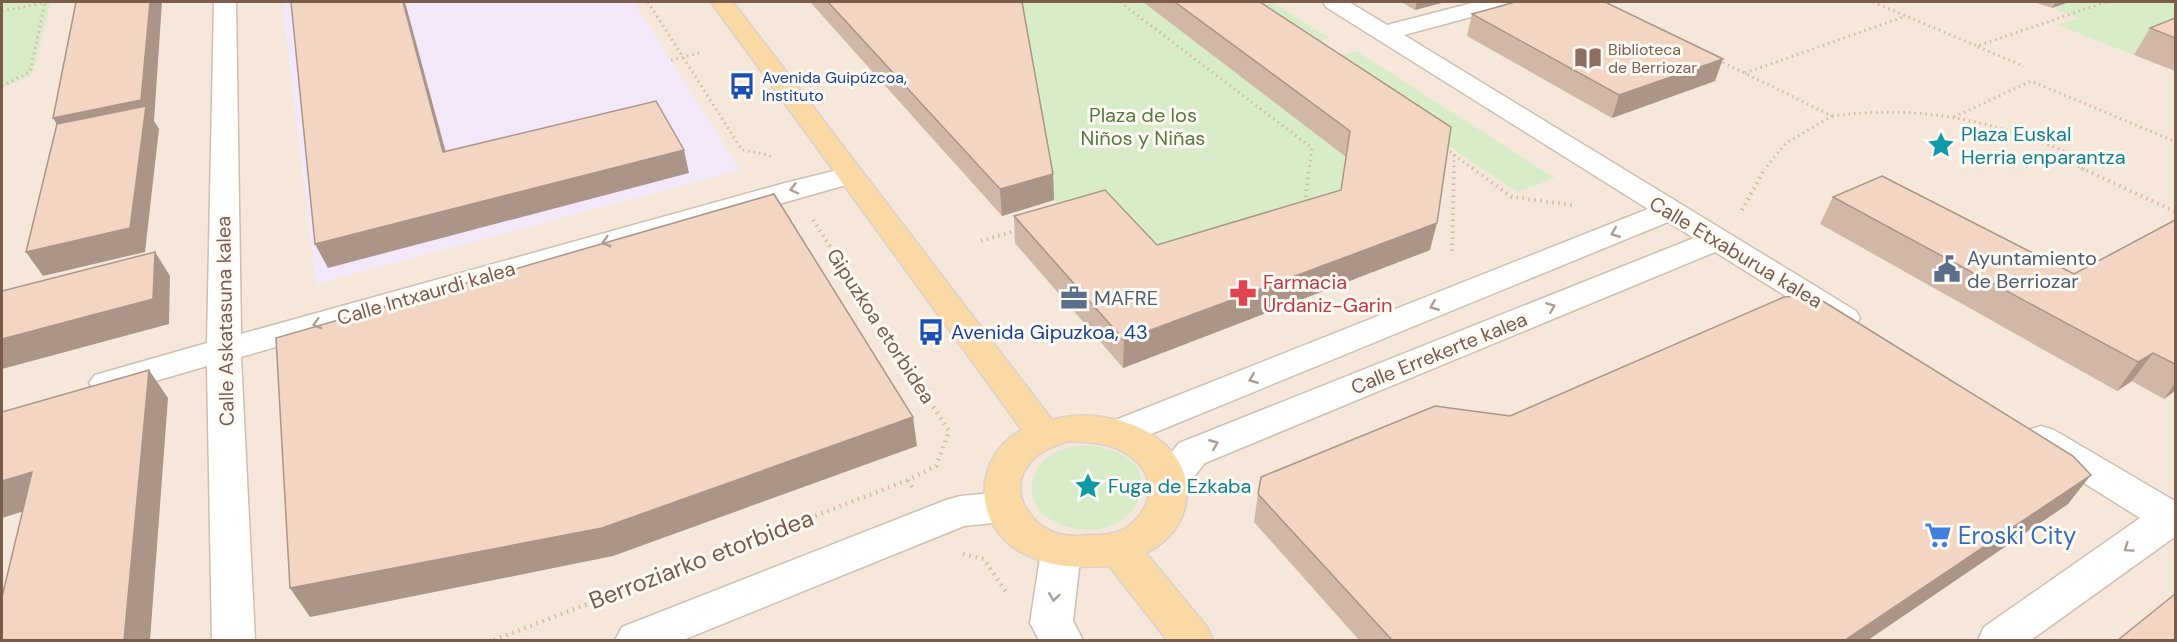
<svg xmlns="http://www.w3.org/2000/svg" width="2177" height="642" font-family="'DM Sans',sans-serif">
  <rect width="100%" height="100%" fill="#fdf6ec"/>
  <rect fill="#f5e8da" x="2" y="2" width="2173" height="638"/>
  <path fill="#f3e8fa" d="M282,2H634L740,170L316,284Z"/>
  <g fill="#d8ecc9">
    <path d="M2,2H64L50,4L34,70L30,76L2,88Z"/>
    <path d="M1019,2H1143L1346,157L1336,216L1156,272L1073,226L1054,200Z"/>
    <path d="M1233,2H1273L1329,38L1300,46Z"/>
    <path d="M2069,2H2175V38L2134,55L2058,25L2078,18L2052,8Z"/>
    <path d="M1356,51L1555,178L1517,192L1321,61Z"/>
    <path d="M1084,445C1194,453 1128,567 1048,518C1023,502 1029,467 1053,454C1063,448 1074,447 1084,445Z"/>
  </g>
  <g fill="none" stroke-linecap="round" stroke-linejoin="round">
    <defs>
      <g id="minor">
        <path d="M214,2H236L241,334L785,183L850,167L860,169L864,175L860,181L241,357L255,640H212L207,366L107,395L95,391L89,383L95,375L207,343Z"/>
        <path d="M1323,2H1349L1387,25L1476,2H1511L1508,7L1404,35L1856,311L1860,318L1856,325L1844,329L1832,325L1715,252L1205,463C1189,482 1183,497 1156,489L1150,479L1179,443L1694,238L1668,222L1134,441L1121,445L1108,441L1103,432L1108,423L1648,209L1326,7Z"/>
        <path d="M2041,426L2054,430L2173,500L2176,499V536L2031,640H1978L1984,627L2140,518L2028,448L2023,439L2028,430Z"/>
        <path d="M1003,492L1017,496L1023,507L1017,518L1003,522L964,526L683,640H615L622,627L946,500L960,496Z"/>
        <path d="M1061,535L1075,540L1081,551L1073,621L1083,640H1039L1030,623L1041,551L1047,540Z"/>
      </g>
      <path id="major" d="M711,2H733L1052,420C1110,402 1207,440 1183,514C1177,531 1162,546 1146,553L1207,627L1213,640H1167L1109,566C1078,568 1048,568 1019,551C972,523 973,456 1022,430ZM1069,441C1082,442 1098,442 1110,446C1149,459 1165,495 1130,525C1120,534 1105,535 1092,535C1079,536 1067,537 1055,533C1030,523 1009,493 1027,467C1036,452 1053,446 1069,441Z"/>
    </defs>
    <use href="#minor" stroke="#d1beb0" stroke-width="3"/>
    <use href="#major" stroke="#dad1cd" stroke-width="3"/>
    <g stroke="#d9b8a5" stroke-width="3" stroke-dasharray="1.5 4" stroke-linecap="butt">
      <path d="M648,2L742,150L769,155L772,159"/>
      <path d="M1120,2L1312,148L1309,170"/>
      <path d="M1873,2L1977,46L2106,2"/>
      <path d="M2170,2L2176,3"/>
      <path d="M2,11L49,2"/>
      <path d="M1978,47L2024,66"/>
      <path d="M671,60L699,53"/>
      <path d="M1718,60L1832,116L1786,143L1764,170"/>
      <path d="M1745,73L1906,16"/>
      <path d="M2,86L30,72L45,2"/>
      <path d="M1832,116C1924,104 1998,121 2082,159L2072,164L2085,170"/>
      <path d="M1954,117L2031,81L2176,142"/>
      <path d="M1445,149L1454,154V170"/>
      <path d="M1454,155L1475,170"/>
    </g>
    <g stroke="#d9b8a5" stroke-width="4" stroke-dasharray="1.5 4.5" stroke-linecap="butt">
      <path d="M1472,168L1512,197L1572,205"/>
      <path d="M2081,168L2176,212"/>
      <path d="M1305,203L1309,168"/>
      <path d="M1742,210L1765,168"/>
      <path d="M813,220L916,380"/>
      <path d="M981,241L1017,230"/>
      <path d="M1452,251L1454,168"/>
    </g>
    <g stroke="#d9b8a5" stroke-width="4.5" stroke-dasharray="1.5 5" stroke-linecap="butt">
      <path d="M912,487L908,480L936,466L949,431L915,379"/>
      <path d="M963,554L984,559L1008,595"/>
      <path d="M494,640L908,480"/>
    </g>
    <use href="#minor" fill="#fff" fill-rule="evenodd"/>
    <use href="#major" fill="#fbd9a5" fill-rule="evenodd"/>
  </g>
  <g fill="#d1b7a8">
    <path d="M810,2H1022L1053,174L1054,200L1002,216Z"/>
    <path d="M1143,2H1260L1451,127L1430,250L1123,368L1015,243L1014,216L1157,245L1341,190L1346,157Z"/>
    <path d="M1401,2H1445L1415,10Z"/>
    <path d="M2034,2H2069L2052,8Z"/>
    <path d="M1472,14L1715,81L1612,118L1467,36Z"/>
    <path d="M2175,18V71L2134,55L2150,28Z"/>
    <path d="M1833,197L2074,274L2175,220V391L2164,399L2132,381L2117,391L1820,224Z"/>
    <path d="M1258,494L2068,504L1868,640H1359L1254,522Z"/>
  </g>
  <g fill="#aa9588">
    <path d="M150,2H162L154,121L159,129L145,252L43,276L26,252L67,141L53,118Z"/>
    <path d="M403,2H405L452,175L443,152Z"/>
    <path d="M1417,2H1445L1415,10Z"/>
    <path d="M2056,2H2069L2052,8Z"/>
    <path d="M1723,59L1715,81L1612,118L1619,95Z"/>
    <path d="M684,150L689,173L328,268L315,244Z"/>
    <path d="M1053,174L1054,200L1002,216L1000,189Z"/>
    <path d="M1437,223L1430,250L1123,368L1124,340Z"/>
    <path d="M155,252L170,276L169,324L2,369V339Z"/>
    <path d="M2153,353L2132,381L2117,391L2138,362Z"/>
    <path d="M149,370L168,398L150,640H124Z"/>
    <path d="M2175,383V391L2164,399Z"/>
    <path d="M913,417L917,446L613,556L310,617L290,588Z"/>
    <path d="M32,472L56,501L2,518V481Z"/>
    <path d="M2091,475L2068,504L1868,640H1845Z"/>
  </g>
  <g fill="#f3d5c3" stroke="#aa9588" stroke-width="1.5">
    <path d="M76,2H150L141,100L53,118Z"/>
    <path d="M291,2H403L443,152L656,101L684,150L315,244Z"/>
    <path d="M828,2H1022L1053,174L1000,189Z"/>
    <path d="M1175,2H1260L1451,127L1437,223L1124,340L1014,216L1105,190L1157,245L1341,190L1350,131Z"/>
    <path d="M1515,2H1605L1723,59L1619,95L1472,14Z"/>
    <path d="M2175,18V38L2150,28Z"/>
    <path d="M146,106L130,228L26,252L57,124Z"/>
    <path d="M1882,176L2074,274L2175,220V364L2153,353L2138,362L1833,197Z"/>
    <path d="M774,194L913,417L602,528L290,588L276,338Z"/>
    <path d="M155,252L153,299L2,339V291Z"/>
    <path d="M1813,295L2073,456L2091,475L1845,640H1392L1258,494L1261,477L1435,406L1510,416L1784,297Z"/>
    <path d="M149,370L124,640H2V597L32,472L2,481V412Z"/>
    <path d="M2175,594V640H2118Z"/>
  </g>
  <defs><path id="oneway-chevron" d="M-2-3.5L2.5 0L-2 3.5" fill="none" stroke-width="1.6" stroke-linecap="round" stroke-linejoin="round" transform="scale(1.5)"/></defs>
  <g stroke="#af9d94">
    <use href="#oneway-chevron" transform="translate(794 189) rotate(165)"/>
    <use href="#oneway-chevron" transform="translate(1615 233) rotate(158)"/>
    <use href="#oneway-chevron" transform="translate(606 242) rotate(164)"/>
    <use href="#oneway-chevron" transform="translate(1434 306) rotate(158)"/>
    <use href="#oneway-chevron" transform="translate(1551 307) rotate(-22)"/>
    <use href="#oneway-chevron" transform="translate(317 324) rotate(164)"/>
    <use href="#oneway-chevron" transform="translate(1253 379) rotate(158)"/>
    <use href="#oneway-chevron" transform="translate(1214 444) rotate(-22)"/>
    <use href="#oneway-chevron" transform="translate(2128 548) rotate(145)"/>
    <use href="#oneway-chevron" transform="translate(1054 597) rotate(98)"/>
  </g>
  <defs>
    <symbol id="library-bare" viewBox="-9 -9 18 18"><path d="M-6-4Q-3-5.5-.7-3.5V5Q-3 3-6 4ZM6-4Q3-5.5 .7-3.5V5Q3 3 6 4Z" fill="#8d6e63" stroke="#fffaf3" stroke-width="2.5" paint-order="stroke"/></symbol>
    <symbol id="bus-bare" viewBox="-9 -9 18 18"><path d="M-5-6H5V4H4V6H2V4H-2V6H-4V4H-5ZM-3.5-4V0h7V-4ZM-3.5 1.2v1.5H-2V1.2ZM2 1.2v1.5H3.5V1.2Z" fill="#1a4fb4" stroke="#fffaf3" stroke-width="2.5" paint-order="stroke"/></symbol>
    <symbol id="sight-bare" viewBox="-9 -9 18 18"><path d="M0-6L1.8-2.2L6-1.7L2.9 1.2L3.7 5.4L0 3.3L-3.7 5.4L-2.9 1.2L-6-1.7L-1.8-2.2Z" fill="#0f9aa8" stroke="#fffaf3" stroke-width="2.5" paint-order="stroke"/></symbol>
    <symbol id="civic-bare" viewBox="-9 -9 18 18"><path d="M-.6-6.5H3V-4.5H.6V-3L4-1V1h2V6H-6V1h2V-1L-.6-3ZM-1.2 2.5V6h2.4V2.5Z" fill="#5c6f8a" stroke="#fffaf3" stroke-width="2.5" paint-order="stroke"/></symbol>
    <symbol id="pharmacy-bare" viewBox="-9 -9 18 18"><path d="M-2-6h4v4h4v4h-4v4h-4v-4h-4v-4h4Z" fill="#e0444e" stroke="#fffaf3" stroke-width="2.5" paint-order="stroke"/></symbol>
    <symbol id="office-bare" viewBox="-9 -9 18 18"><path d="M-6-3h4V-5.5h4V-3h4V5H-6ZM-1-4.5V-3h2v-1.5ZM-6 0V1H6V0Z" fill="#5c6f8a" stroke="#fffaf3" stroke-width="2.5" paint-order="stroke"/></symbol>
    <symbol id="supermarket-bare" viewBox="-9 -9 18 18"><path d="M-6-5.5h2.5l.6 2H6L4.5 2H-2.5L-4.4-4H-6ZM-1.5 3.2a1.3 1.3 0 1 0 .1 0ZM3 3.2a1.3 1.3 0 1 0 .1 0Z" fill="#3f7fe0" stroke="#fffaf3" stroke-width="2.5" paint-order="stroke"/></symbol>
  </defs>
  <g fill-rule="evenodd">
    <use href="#library-bare" x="1569" y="39" width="38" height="38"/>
    <use href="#bus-bare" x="723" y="67" width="38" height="38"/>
    <use href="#sight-bare" x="1922" y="126" width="38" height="38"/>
    <use href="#civic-bare" x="1928" y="250" width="38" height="38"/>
    <use href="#pharmacy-bare" x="1224" y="274" width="38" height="38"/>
    <use href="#office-bare" x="1055" y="279" width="38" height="38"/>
    <use href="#bus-bare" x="912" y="313" width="38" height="38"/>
    <use href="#sight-bare" x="1069" y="467" width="38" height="38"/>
    <use href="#supermarket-bare" x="1919" y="516" width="38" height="38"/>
  </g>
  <g text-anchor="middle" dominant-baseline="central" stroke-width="6" stroke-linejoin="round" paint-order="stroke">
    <g font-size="16" fill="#785e54" stroke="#fffaf3" text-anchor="start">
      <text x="1608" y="49">Biblioteca<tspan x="1608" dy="18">de Berriozar</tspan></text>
    </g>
    <g font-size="16" fill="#164399" stroke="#fffaf3" text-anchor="start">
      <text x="762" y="77">Avenida Guipúzcoa,<tspan x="762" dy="18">Instituto</tspan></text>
    </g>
    <g font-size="20" fill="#537a41" stroke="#fffaf3">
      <text x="1143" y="115">Plaza de los<tspan x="1143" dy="23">Niños y Niñas</tspan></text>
    </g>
    <g font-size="20" fill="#0d838f" stroke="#fffaf3" text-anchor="start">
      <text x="1961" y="134">Plaza Euskal<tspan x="1961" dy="23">Herria enparantza</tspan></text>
      <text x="1108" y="486">Fuga de Ezkaba</text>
    </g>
    <g font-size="20" fill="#7a5c4d" stroke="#fffaf3">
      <text transform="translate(1736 252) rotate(31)">Calle Etxaburua kalea</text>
      <text transform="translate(426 293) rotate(-16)">Calle Intxaurdi kalea</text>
      <text transform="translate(225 321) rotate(-91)">Calle Askatasuna kalea</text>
      <text transform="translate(881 326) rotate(57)">Gipuzkoa etorbidea</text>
      <text transform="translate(1439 353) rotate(-22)">Calle Errekerte kalea</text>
    </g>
    <g font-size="20" fill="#4e5e75" stroke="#fffaf3" text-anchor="start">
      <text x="1967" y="258">Ayuntamiento<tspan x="1967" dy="23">de Berriozar</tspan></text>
      <text x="1094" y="298">MAFRE</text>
    </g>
    <g font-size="20" fill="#be3a42" stroke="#fffaf3" text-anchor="start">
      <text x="1263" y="282">Farmacia<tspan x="1263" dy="23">Urdaniz-Garin</tspan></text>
    </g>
    <g font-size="20" fill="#164399" stroke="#fffaf3" text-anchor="start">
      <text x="951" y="332">Avenida Gipuzkoa, 43</text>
    </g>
    <g font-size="24" fill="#366cbe" stroke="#fffaf3" text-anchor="start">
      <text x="1958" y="535">Eroski City</text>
    </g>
    <g font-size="24" fill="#7a5c4d" stroke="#fffaf3">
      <text transform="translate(701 559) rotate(-21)">Berroziarko etorbidea</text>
    </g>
  </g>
  <rect width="2177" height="642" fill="none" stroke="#7a5c4d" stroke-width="6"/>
</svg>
